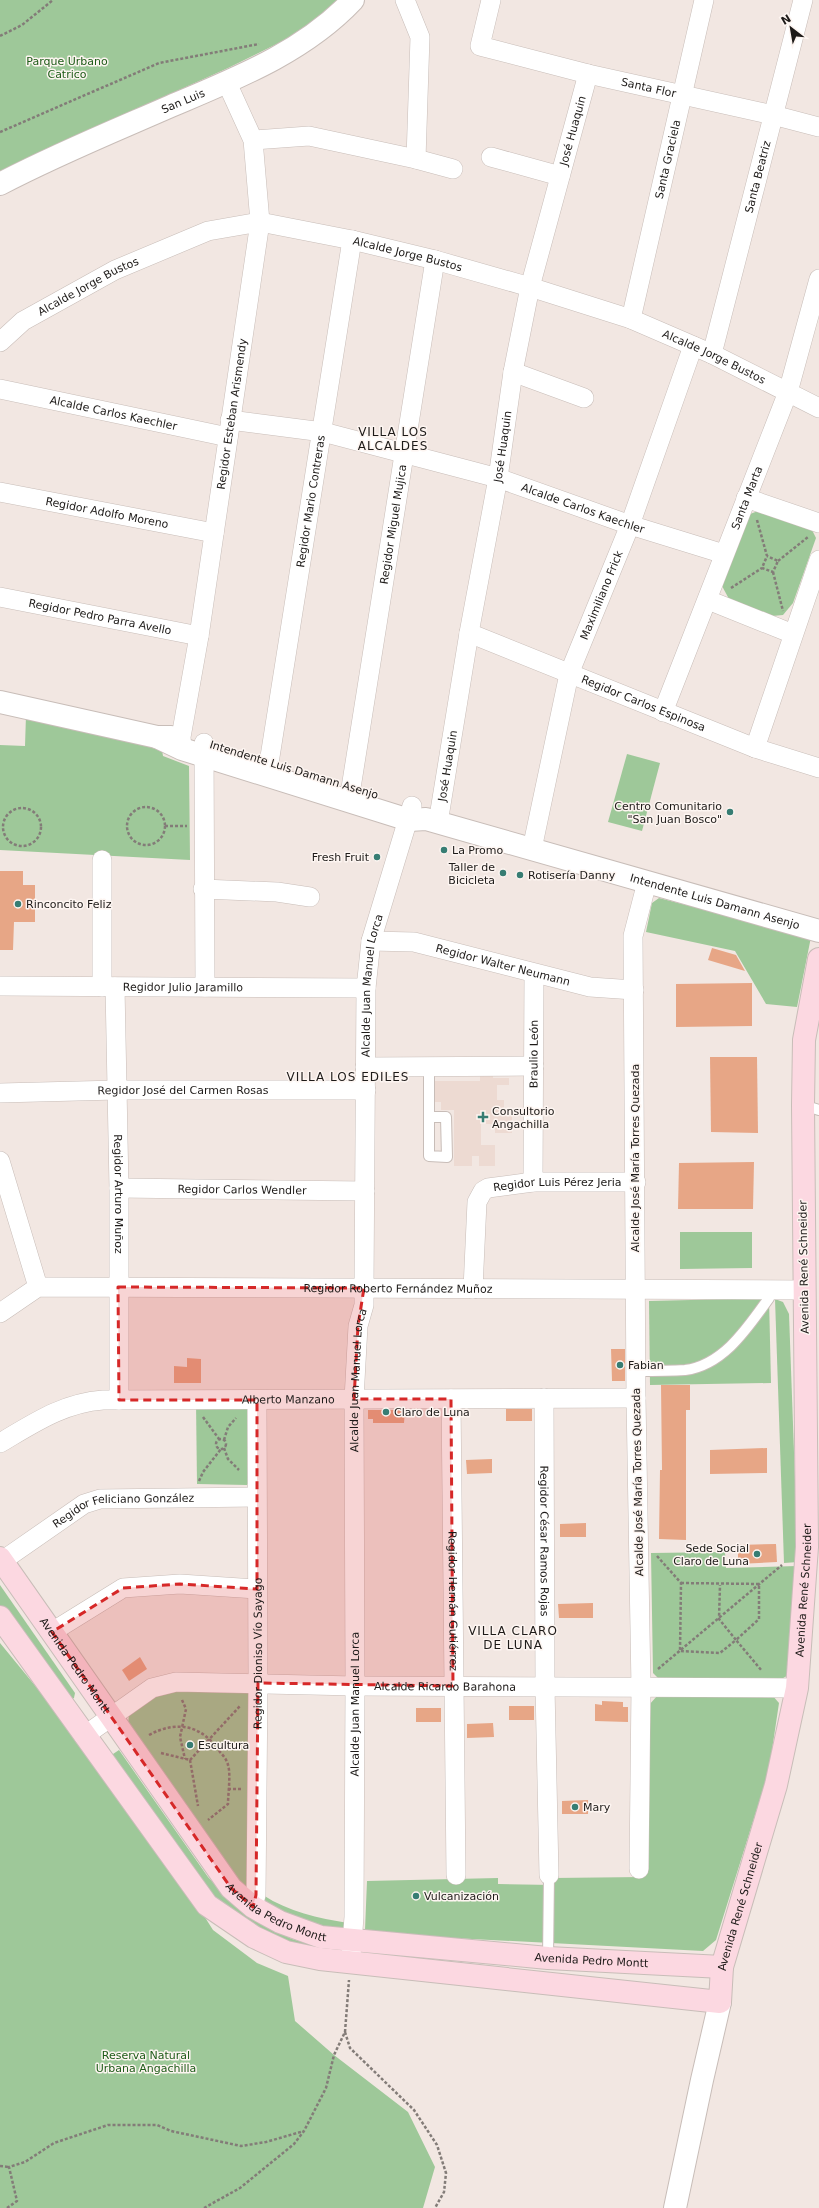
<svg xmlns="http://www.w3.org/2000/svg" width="819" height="2208" font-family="'DejaVu Sans',sans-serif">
  <rect width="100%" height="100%" fill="#f2e7e2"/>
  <path fill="#eddad2" d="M480,1074H493V1078H509V1085H497V1100H504V1111H512V1133H495V1124H481V1145H495V1166H479V1156H472V1166H454V1110H441V1102H433V1081H480Z"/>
  <g fill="#9ec899">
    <path d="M0,0H338L313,26L228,68L0,171Z"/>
    <path d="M761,510L812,530L816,538L793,603L783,615L772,616L729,599L722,586L750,514Z"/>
    <path d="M26,715L160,739L163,756L189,766L190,860L0,850V745L25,746Z"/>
    <path d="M627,754L660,763L642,831L608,822Z"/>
    <path d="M659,898L811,937L797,1007L766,1004L735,951L646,932L652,903Z"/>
    <path d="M680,1232H752V1268L680,1269Z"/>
    <path d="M769,1298L771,1383L650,1385L649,1301Z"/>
    <path d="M775,1299L783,1302L789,1314L798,1562L784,1563Z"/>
    <path d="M196,1402L249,1403L251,1480L247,1485L197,1484Z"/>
    <path d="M725,1552L726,1568L797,1566L792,1673L778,1681H661L653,1673L651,1553Z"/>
    <path d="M0,1585L75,1693L74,1698L70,1700L0,1607Z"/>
    <path d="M0,1643L83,1744L163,1851L213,1930L257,1963L288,1976L295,2021L334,2055L408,2112L435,2167L423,2208H0Z"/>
    <path d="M254,1690V1887L244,1890L128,1725L129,1713L163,1692Z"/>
    <path d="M772,1695L779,1703L769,1770L716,1940L703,1951L376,1934L365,1930L367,1881L498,1878V1884L553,1885V1878L643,1877L649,1705L657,1696Z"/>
    <path d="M119,1750L208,1877C231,1903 260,1925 292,1939C301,1942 312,1943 322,1945L321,1951L291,1944L255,1927L213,1898L113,1760V1754Z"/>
    <path d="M263,1895C289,1912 318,1918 348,1923L346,1931L333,1936L269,1910Z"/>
  </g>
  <g fill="#e7a686">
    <path d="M0,871H23V885H35V922H14L13,950H0Z"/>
    <path d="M712,948L736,955L745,971L708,960Z"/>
    <path d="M752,983V1026L676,1027V984Z"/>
    <path d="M710,1057H757L758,1133L711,1132Z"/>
    <path d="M754,1162L753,1209H678L679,1163Z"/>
    <path d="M611,1349H625V1381H612Z"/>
    <path d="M187,1358L201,1359V1383H174V1366L187,1367Z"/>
    <path d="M661,1385H690V1410H686V1540L659,1539L660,1470H662Z"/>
    <rect x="506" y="1409" width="26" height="12"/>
    <path d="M368,1410H405L404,1423H373V1419H368Z"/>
    <path d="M767,1448V1473L710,1474V1450Z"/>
    <path d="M492,1459V1473L467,1474L466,1460Z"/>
    <path d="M586,1523V1537H560V1524Z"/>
    <path d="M776,1544L777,1562L738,1564V1545Z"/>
    <path d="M593,1603V1618H559L558,1604Z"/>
    <path d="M140,1657L147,1669L129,1681L122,1670Z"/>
    <path d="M602,1701L623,1702V1707H628V1722L595,1721V1704L602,1705Z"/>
    <rect x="509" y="1706" width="25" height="14"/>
    <rect x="416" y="1708" width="25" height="14"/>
    <path d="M493,1723L494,1737L467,1738V1724Z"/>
    <path d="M588,1800V1814H562V1801Z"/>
  </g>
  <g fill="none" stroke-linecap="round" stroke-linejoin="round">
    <defs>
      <g id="service">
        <path d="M429,1066V1156L447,1157L446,1117H429"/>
        <path d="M803,1105L819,1110"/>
        <path d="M636,1371C652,1371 669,1371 685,1370C724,1365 748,1327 769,1298L765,1290"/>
        <path d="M548,1958L549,1875"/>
      </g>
      <g id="minor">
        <path d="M405,0L420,37L416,159"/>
        <path id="s1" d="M491,0L480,46L588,74L773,115L819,127"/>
        <path d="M253,140L309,136L416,159L453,169"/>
        <path d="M491,157L560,176"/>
        <path id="s2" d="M631,319L704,0"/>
        <path id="s3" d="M0,342L23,321L115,270L208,231L260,222L352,240L435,260L530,287L631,319L712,354L819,408"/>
        <path id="s4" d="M712,354L803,0"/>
        <path d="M513,372L584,398"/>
        <path id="s5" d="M0,389L228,437"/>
        <path id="s6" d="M230,420L323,432L498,478L630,525L724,554"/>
        <path id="s7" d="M0,492L214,533"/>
        <path d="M746,498L819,523"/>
        <path id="s8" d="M0,597L199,636"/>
        <path d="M708,600L793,634"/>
        <path id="s9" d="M469,633L755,748L819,768"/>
        <path id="s10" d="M663,712L788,392L819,279"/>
        <path d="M204,743L205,987"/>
        <path d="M755,748L819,560"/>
        <path id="s11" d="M182,749L181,737L199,636L260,222L253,140L227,83"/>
        <path id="s12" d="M269,763L352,240"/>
        <path id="s13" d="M351,788L435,260"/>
        <path id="s14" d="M438,823L469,633L498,478L513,372L530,287L588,74"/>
        <path id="s15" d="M532,849L569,674L630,525L693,346"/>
        <path d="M102,860V987"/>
        <path d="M203,889L277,892L310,897"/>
        <path id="s16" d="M371,941L414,942L590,987L634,990"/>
        <path id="s17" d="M0,986L366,988"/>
        <path id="s18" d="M115,987L119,1188V1400"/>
        <path d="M365,1067L534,1066"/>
        <path id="s19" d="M0,1093L117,1090H366"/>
        <path d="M0,1161L38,1287"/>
        <path id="s20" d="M533,1182L534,974"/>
        <path id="s21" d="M119,1188L365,1191"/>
        <path id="s22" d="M473,1289L477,1202L483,1191L488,1188L533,1182H636"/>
        <path id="s23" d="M0,1313L38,1287L804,1290"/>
        <path id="s24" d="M544,1398L545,1687L549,1875"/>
        <path id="s25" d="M451,1399L456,1875"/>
        <path id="s26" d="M0,1443C34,1423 63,1403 103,1400L636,1398"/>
        <path id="s27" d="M2,1561L84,1504L100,1499L256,1497"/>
        <path d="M52,1632L123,1588L180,1584L257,1589"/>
        <path id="s28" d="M84,1736L152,1688L176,1682L355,1686L797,1688"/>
        <path d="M639,1869L641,1688L636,1398L633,936L647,882"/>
        <path id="s29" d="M253,1907L256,1895L258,1683L257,1400"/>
        <path id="s30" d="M351,1955L354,1917L355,1686L354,1399L358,1326L364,1305V1288L366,988L371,941L412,806"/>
      </g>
      <g id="tertiary">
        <path id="s31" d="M0,184C55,155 114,131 171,106C237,78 304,52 353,0"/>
        <path d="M0,702L157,737H171"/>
        <path id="s32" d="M157,737L182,749L409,820L426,819L819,931"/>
        <path d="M675,2208L702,2080L720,2002"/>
      </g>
      <g id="secondary">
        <path id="s33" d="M0,1558L231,1888L253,1907L280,1922L321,1937L548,1958L722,1967"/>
        <path id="s34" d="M0,1617L207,1905L254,1937L286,1952L320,1959L720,2002L722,1967L776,1785L797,1688L807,1547L803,1105L804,1040L819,959"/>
      </g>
    </defs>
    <use href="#service" stroke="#c8bdb8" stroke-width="12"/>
    <use href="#minor" stroke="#c8bdb8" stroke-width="20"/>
    <use href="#tertiary" stroke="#c8bdb8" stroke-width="24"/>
    <use href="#secondary" stroke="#c8bdb8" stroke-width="24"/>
    <g stroke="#837c78" stroke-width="2.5" stroke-dasharray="3 2" stroke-linecap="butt">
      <path d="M0,36L22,25L53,0"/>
      <path d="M0,132L159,63L259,44"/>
      <path d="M757,520L767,556L762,568L773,572L778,561L767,556"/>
      <path d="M778,561L808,537"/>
      <path d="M773,572L783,611"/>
      <path d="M731,588L762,568"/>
      <circle cx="146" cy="826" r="19"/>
      <circle cx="22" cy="827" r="19"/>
      <path d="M165,826H187"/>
      <path d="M203,1417L219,1439"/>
      <circle cx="221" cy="1444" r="5"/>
      <path d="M224,1440L228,1427L236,1418"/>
      <path d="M224,1448L228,1459L239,1470"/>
      <path d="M199,1481L203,1472L221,1449"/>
      <path d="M657,1556L681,1583L680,1651L720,1653L736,1640L719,1619L720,1585"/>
      <path d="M681,1583L759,1584V1619L736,1640L762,1671"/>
      <path d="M658,1669L782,1565"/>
      <path d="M182,1700L186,1709L180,1737L185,1759"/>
      <path d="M149,1735C177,1720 202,1725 220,1752C223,1755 227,1760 228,1765C231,1774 228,1794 228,1804L208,1820"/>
      <path d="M161,1753L190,1760"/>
      <path d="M190,1760L240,1706"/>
      <path d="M190,1760L198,1806"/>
      <path d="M228,1789H241"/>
      <path d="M345,2032L350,2048L414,2110L437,2145L446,2173L444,2192L435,2208"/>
      <path d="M0,2166L9,2167"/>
      <path d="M7,2208L17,2201L9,2167L25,2162L54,2143L108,2125H157L171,2131L241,2146L266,2142L304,2131"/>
      <path d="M204,2208L240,2188L294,2144L304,2131L326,2088L334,2055L345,2032L349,1980"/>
    </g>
    <use href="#service" stroke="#fff" stroke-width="10"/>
    <use href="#minor" stroke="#fff" stroke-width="19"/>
    <use href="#tertiary" stroke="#fff" stroke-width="22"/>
    <use href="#secondary" stroke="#fcd8e1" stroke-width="22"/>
  </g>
  <path fill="#d62828" fill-opacity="0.2" stroke="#d62828" stroke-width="3" stroke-dasharray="8 5" stroke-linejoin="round" d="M118,1287L364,1288L358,1326L354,1399H451L453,1686L258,1683L256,1895L253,1907L231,1888L52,1632L123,1588L180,1584L257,1589V1400H119Z"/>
  <g fill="#377d73" stroke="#fdf5f1" stroke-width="1.5">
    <circle cx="730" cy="812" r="4"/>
    <circle cx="444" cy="850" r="4"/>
    <circle cx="377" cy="857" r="4"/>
    <circle cx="503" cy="873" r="4"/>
    <circle cx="520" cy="875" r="4"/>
    <circle cx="18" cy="904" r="4"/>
    <path d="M481 1111h4v4h4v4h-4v4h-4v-4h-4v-4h4z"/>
    <circle cx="620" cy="1365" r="4"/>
    <circle cx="386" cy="1412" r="4"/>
    <circle cx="757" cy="1554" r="4"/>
    <circle cx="190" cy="1745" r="4"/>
    <circle cx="575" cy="1807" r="4"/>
    <circle cx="416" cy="1896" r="4"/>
  </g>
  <g text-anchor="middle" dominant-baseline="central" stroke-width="3" stroke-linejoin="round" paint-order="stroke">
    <g font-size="11" fill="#1d5b17" stroke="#fdf5f1">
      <text x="67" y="61">Parque Urbano<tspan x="67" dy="13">Catrico</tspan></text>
      <text x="146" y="2055">Reserva Natural<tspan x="146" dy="13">Urbana Angachilla</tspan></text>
    </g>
    <g font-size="11" fill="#1d1a18" stroke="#fdf5f1">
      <text stroke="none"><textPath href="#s1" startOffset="221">Santa Flor</textPath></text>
      <text stroke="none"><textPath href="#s31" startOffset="201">San Luis</textPath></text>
      <text stroke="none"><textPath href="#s14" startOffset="706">José Huaquin</textPath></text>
      <text stroke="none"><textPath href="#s2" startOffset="164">Santa Graciela</textPath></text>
      <text stroke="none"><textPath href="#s4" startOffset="183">Santa Beatriz</textPath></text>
      <text stroke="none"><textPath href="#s3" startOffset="441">Alcalde Jorge Bustos</textPath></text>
      <text stroke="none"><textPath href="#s3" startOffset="105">Alcalde Jorge Bustos</textPath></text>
      <text stroke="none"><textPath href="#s3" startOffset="765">Alcalde Jorge Bustos</textPath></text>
      <text stroke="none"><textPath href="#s5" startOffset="116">Alcalde Carlos Kaechler</textPath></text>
      <text stroke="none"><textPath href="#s11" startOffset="339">Regidor Esteban Arismendy</textPath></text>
      <text stroke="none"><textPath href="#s14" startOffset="382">José Huaquin</textPath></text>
      <text stroke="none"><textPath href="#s10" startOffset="230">Santa Marta</textPath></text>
      <text stroke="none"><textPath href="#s12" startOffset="265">Regidor Mario Contreras</textPath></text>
      <text stroke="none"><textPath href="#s6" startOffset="365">Alcalde Carlos Kaechler</textPath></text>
      <text stroke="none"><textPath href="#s7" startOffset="109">Regidor Adolfo Moreno</textPath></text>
      <text stroke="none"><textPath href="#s13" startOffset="267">Regidor Miguel Mujica</textPath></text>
      <text stroke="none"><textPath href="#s15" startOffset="264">Maximiliano Frick</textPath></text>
      <text stroke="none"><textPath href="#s8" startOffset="102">Regidor Pedro Parra Avello</textPath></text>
      <text stroke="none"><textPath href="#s9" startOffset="188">Regidor Carlos Espinosa</textPath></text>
      <text stroke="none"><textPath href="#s14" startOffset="58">José Huaquin</textPath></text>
      <text transform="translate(294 770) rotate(17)">Intendente Luis Damann Asenjo</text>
      <text stroke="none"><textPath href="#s32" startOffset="583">Intendente Luis Damann Asenjo</textPath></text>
      <text stroke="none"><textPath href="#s16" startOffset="135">Regidor Walter Neumann</textPath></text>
      <text stroke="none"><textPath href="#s30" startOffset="971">Alcalde Juan Manuel Lorca</textPath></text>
      <text stroke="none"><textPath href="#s17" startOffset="183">Regidor Julio Jaramillo</textPath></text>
      <text stroke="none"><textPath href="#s20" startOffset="128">Braulio León</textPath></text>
      <text stroke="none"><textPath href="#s19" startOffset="183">Regidor José del Carmen Rosas</textPath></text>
      <text transform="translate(635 1158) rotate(-90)">Alcalde José María Torres Quezada</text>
      <text stroke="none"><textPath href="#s22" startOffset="175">Regidor Luis Pérez Jeria</textPath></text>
      <text stroke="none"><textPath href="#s21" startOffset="123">Regidor Carlos Wendler</textPath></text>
      <text stroke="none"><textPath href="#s18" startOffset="207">Regidor Arturo Muñoz</textPath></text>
      <text transform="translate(804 1267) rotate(-91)">Avenida René Schneider</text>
      <text stroke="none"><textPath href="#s23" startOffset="406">Regidor Roberto Fernández Muñoz</textPath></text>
      <text stroke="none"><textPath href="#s30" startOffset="575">Alcalde Juan Manuel Lorca</textPath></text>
      <text stroke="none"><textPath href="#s26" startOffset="298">Alberto Manzano</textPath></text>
      <text transform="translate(638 1482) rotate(-91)">Alcalde José María Torres Quezada</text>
      <text stroke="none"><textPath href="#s27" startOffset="137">Regidor Feliciano González</textPath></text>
      <text stroke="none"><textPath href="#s24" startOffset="143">Regidor César Ramos Rojas</textPath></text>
      <text stroke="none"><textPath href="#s34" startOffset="1306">Avenida René Schneider</textPath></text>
      <text stroke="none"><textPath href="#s25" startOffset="202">Regidor Hernán Gutiérrez</textPath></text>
      <text stroke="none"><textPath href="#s29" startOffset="254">Regidor Dioniso Vío Sayago</textPath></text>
      <text stroke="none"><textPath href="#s33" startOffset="131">Avenida Pedro Montt</textPath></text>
      <text stroke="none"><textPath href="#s28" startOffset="377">Alcalde Ricardo Barahona</textPath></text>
      <text stroke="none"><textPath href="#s30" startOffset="251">Alcalde Juan Manuel Lorca</textPath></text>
      <text stroke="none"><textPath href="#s34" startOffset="982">Avenida René Schneider</textPath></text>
      <text stroke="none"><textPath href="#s33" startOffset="455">Avenida Pedro Montt</textPath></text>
      <text stroke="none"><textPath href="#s33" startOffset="778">Avenida Pedro Montt</textPath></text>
    </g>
    <g font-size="11" fill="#1d1a18" stroke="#fdf5f1" text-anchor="start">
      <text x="722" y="806" text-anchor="end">Centro Comunitario<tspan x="722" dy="13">"San Juan Bosco"</tspan></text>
      <text x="452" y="850">La Promo</text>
      <text x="369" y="857" text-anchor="end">Fresh Fruit</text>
      <text x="495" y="867" text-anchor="end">Taller de<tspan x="495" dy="13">Bicicleta</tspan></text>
      <text x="528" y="875">Rotisería Danny</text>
      <text x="26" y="904">Rinconcito Feliz</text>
      <text x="492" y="1111">Consultorio<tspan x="492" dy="13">Angachilla</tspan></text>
      <text x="628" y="1365">Fabian</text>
      <text x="394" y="1412">Claro de Luna</text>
      <text x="749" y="1548" text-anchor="end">Sede Social<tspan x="749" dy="13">Claro de Luna</tspan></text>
      <text x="198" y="1745">Escultura</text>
      <text x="583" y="1807">Mary</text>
      <text x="424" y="1896">Vulcanización</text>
    </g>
    <g font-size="12" letter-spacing="1" fill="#1d1a18" stroke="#fdf5f1">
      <text x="393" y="432">VILLA LOS<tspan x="393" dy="14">ALCALDES</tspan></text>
      <text x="348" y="1077">VILLA LOS EDILES</text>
      <text x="513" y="1631">VILLA CLARO<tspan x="513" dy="14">DE LUNA</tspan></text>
    </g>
  </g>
  <g transform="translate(791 28) rotate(329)" stroke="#fdf5f1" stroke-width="3" paint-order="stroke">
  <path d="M0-3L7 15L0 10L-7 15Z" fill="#1d1a18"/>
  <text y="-6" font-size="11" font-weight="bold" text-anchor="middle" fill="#1d1a18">N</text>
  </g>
</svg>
